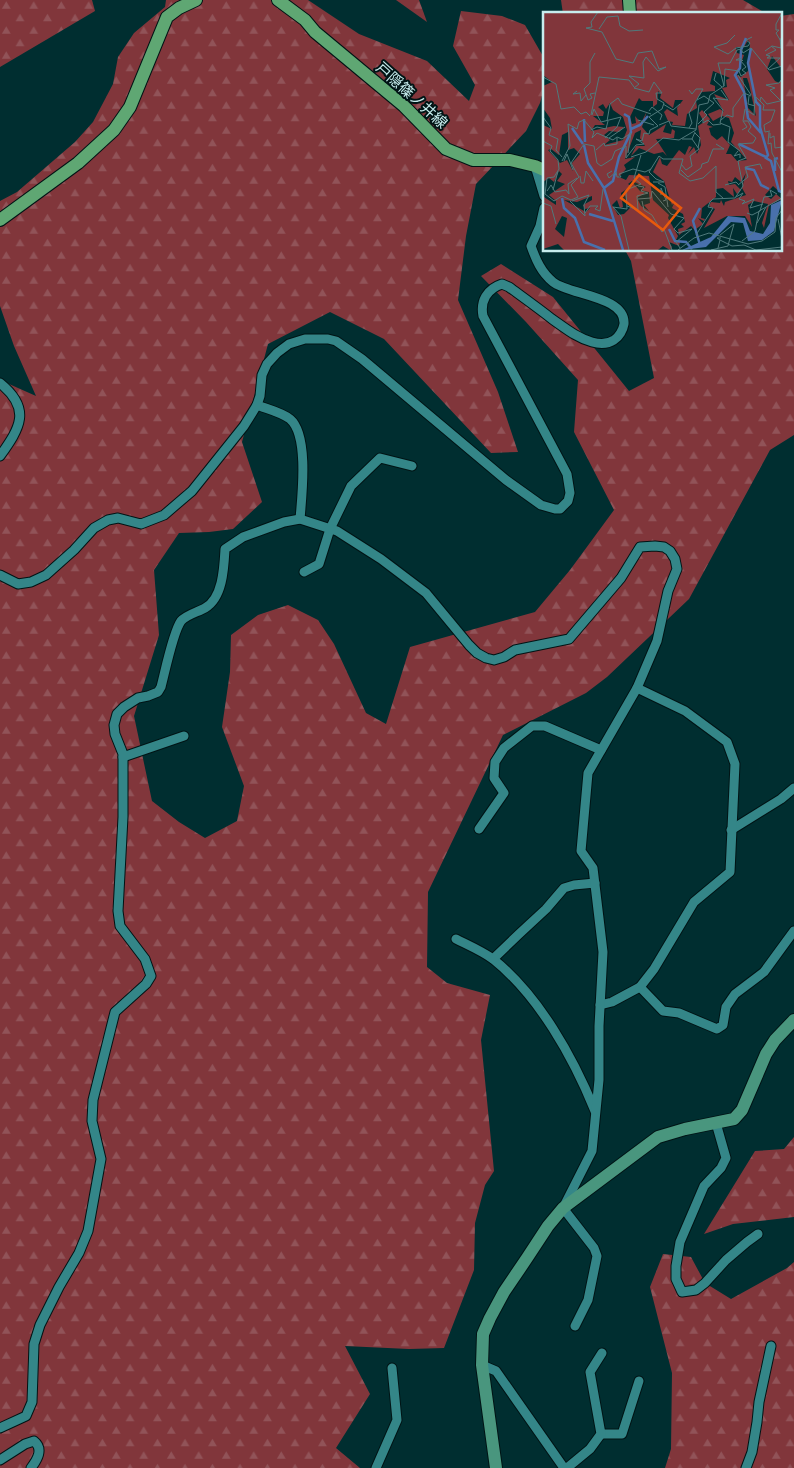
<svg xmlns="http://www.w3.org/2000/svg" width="794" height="1468" font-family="Quicksand,'Noto Sans JP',sans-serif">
  <defs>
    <pattern id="forest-firs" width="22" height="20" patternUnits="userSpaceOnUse" patternTransform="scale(1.25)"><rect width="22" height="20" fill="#81363b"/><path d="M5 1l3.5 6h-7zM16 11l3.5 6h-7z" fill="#915358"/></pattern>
  </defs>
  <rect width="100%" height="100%" fill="#002e30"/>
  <g fill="url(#forest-firs)">
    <path d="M0,0H92L95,11L0,67Z"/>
    <path d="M166,0H308L359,34L427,61L469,101L475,85L453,46L461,11L502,16L525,25L544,58V88L540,103L526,131L476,184L466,236L458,300L498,392L518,452L491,453L384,339L330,312L268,344L242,442L262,502L233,529L209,532L179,533L154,570L159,635L134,716L152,801L179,822L205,838L237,821L244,786L222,727L230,672L231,635L258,615L288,605L318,620L334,644L366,713L386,724L410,647L535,612L570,570L614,510L574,432L578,380L526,322L481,276L501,264L553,297L629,391L654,378L631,261L625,250H780V16L794,14V435L770,450L689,599L607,677L586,693L503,735L428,892L427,967L447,983L490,995L481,1040L494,1171L485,1185L475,1223L474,1270L444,1348L409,1349L345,1346L370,1394L336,1448L360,1468H0V380L36,396L14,346L0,306V201L17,192L75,142L93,122L113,84L118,57L134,33L165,7Z"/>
    <path d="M396,0H419L427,22Z"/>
    <path d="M561,0H743L767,14H563Z"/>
    <path d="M794,1137V1217L733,1224L704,1234L755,1151L784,1149Z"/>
    <path d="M663,1254L691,1257L705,1283L731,1299L787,1268L794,1262V1468H665L671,1449L672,1373L650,1287Z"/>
  </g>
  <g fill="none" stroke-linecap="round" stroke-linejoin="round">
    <defs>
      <g id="street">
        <path d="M535,166L544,196"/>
        <path d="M0,383C32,409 20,428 0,456"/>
        <path d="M257,405C267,409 281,412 290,419C309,435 302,495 300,519"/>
        <path d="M304,572L319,564L330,529L351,486L380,458L412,466"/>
        <path d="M0,575L18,584L31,582L46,575L74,550L94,528L108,520L118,518L141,524L164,515L192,491L244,426L257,405L260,396L262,375L267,364L277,353L289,344L305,339H328L336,341L362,359L506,480L541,505L555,509H560L568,501L570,493L567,474L483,316C480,301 487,289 502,284L509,287C524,298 538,308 552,319C565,328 577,338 592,342C599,344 608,344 614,340C619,337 623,330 624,324C626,296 569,295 553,282C541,272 536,260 531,246L540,226L544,208"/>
        <path d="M123,757L184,736"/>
        <path d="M479,829L504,793L494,778L495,762L504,748L532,726H545L601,750"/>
        <path d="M731,830L781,799L794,788"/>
        <path d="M456,939C468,945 482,951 493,959C539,996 573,1057 595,1111"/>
        <path d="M493,959L519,934L546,909L564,888L574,885L595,883"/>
        <path d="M640,987L663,1011L679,1013L717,1029L723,1025L726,1007L735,994L764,972L794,931"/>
        <path d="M600,1005L612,1002L640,987L654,969L694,902L730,872L735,764L727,742L685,711L637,688"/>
        <path d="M716,1123L726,1158L721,1168L704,1186L680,1242L676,1266V1279L682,1292L696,1290L705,1283L726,1260L747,1242L758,1234"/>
        <path d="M482,1365L496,1371L564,1468"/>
        <path d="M0,1428L26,1416L32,1402L34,1344L40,1325L59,1287L79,1253L88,1231L101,1159L92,1121L93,1100L115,1012L146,984L151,976L145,959L120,926L118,911L123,817V754L115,734L114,725L117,714L124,707L138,698L148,696L158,692L161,687C165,672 173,632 181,621C186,615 198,612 205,608C223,598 224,567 225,549L243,537L284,522L300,519L337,531L381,559L426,593L469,645L477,653L486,658L494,660L504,657L515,650L569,639L621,578L640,547L655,546L664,547L670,551L675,559L677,569L668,591L657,641L637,688L588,773L581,851L593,868L603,952L599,1026V1080L592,1151L563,1208L594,1248L597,1256L588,1300L575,1326"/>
        <path d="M601,1434H622L639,1381"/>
        <path d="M0,1460L25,1444L34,1441C44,1449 37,1460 31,1468"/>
        <path d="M376,1468L397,1420L392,1368"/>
        <path d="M567,1468L590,1449L601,1434L590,1372L602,1353"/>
        <path d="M746,1468L752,1452L757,1422L759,1402L771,1346"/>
      </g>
      <path id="secondary" d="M496,1468L482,1365L483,1334L490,1318L504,1292L527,1258L548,1226L563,1208L658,1137L685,1129L734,1119L742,1110L766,1054L775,1040L794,1020"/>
      <g id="primary">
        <path d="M278,0L305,20L315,32L404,106L446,149L473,160H510L535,166L544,170"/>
        <path d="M629,0L630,14"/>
        <path d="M0,220L78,163L114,130L130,107L167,17L179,8L196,0"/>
      </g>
    </defs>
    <use href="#street" stroke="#001415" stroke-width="11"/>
    <use href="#secondary" stroke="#001415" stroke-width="14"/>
    <use href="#primary" stroke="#001415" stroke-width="14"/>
    <use href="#street" stroke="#348688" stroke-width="9"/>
    <use href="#secondary" stroke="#49967e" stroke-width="12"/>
    <use href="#primary" stroke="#5fa773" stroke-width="12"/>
  </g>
  <g text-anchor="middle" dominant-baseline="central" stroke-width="4" stroke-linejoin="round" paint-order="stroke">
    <g font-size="15" fill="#c7edee" stroke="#001415">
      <text transform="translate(412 95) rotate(42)">戸隠篠ノ井線</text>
    </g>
  </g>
  <g transform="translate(543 12)">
    <rect width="239" height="239" fill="#002e30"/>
    <path d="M0,0H239V57L229,44L224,57L232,69L236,71L239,67V182L230,174L222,183L228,187L233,182L239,187L226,193L221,216L219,211L225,192L211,189L205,193L209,215L202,204H184L161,216L172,197L166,194L168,190L177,191L178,188L181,194L182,190L203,183L199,176L203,161L198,170L192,165L189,170L185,169L186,173L192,172L198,178L194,182L190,176L191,185L180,176L173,177V185L159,196L158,206L162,207L161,209L155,206L160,212L153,217L154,221L148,214L136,223L135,217L141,215L138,212L142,210L140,202L129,196L132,189L129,193L121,169L110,160L117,145L119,152L124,154L136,138L142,143L146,134L149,135L145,142L151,135L154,142L158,133L155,114L161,110L156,101L159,98L167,107L164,113L170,115L166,116L168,123L174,128L179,124L187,133L183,142H188L194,149L204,148L188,130L191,121L186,106L179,104L170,109L165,102L177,97L181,100L171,82L186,88L179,76L184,75L183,68L187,66L170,59L167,72L172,74V79L159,80L153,88L154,96L144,102L142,114L129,113L130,110L125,109L121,100L124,97L135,104L134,96L140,88H132L130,96L117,86L118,82L115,79L114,92L110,95V89H99L96,86L87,105L89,112L93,111L92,104L98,111L104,99L99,115L106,123L123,112L120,120L128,122L129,117L132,119L131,126L113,127L124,144L120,140L111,142L96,136L88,144L93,134H102L97,126L98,118L92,121L82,147L92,145L81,153L83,157L76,165L83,168L86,163L106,164L110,188L126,203L125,206L135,224L132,230H137L136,234L126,230L129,235L127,238L120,234L115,238H21L15,232L0,237V180L1,185L13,193V189L6,183L22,172L14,169L19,162L16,159L11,170L6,166L0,170V113L9,117L7,106L0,96V74L9,70L0,63ZM205,28L207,31L205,59L198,65L194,63L201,43L194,41L193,35H201ZM200,66H204L206,72L213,104L205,96ZM67,91L70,98L80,105L84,118L80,128L61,133L67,128L61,123L66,119L76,120L81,115L71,114L48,119L52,113H62L50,104H60L61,100L55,95L60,92L63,97ZM25,120V138L31,136L37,142L29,151L30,159L24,148L17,151L5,138L8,137L16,143L19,123ZM89,169L103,175L97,178L106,180L107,191L101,193L106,199L98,194L94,186L102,181L97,179L90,171L89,174L81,180L84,191L89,194L81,202L75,203L69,193L74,188L77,196L80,195L78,181L88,174L85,172ZM49,184V188L40,193L42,197L47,196L43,200L21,188L34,190ZM19,204L24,206L21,225L12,217Z" fill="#81363b" fill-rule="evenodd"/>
    <path d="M239,188L231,219L219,228L205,229L200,211L188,210L163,235L139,238L168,225L185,204L202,206L207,219L220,222L227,211L228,193Z" fill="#4970ac"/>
    <path fill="none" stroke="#4970ac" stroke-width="2.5" d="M203,26L198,38L197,56L192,63L201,80L205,106L218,121M208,36L205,51L213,90L217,94V115L225,143L223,146L228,149L236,179L239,180M41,107L42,130M29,116L40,132M88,117L97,113L105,104M196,132L223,145M41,133L45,151L61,176L80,238M202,156L211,158L218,173L226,177M232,159V147L235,146M61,176L70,169L76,145L88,120L86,105L81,102M19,186L21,196L32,206L41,230L62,238M157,196L150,209L157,233M46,202L70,209M126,217L132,229L143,230L149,237"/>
    <path fill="none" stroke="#507a7c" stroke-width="1" d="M55,0L48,10L49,15L43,16L59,20L73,47L90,51L95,41L109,39L116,57L123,55L115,59L103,45L100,50L101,66L86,64L96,72L91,76L106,80L111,70L119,81H113L114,87L121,91L119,97L106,105L115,114L107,118L106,122L101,121L99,129L93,127L101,132L93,133L83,146M239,1L233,12V18H236L233,21L239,31M56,17L64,5L75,4L77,14L86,19L100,18M192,23L184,31L171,35L185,42L193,36L205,34L207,31L203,28L209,25M222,39L229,34L238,36L237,26M52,41L47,50V71L41,77L45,88L49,86L47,82L52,81M225,57L237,46H224L227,44L223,43L233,38L228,34M196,59L198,64L203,61L199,58L203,55L197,48H193L197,46L200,49M173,61L171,68L179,75M195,63L208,83M0,65L13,72L18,97L31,95L38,102L43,100L47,104M239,67L236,71L223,73L232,76L227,78L239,90M181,74L182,57L196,59M178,78L185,88L170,86L180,98L177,111L187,115L185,130L197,139M34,79L30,82L37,81L38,89L43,83M206,84L205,92L212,94M154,88L161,84L171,91M217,89L218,85L224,92L237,89M120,92L130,98L137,92M106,99L109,95L119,103L117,108M48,103L56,65L86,68L91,75M49,103L51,97L58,110L78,105L74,115L62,126M0,105L8,116L6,123L15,127L13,138L19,145M160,106V111L165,108L170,113L178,112M95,108L111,113M178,108L184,103L190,105V96L201,81L208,84M64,109L67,92L75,86L79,92L108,102M155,112L164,103L161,100L171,91M116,113L126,109L128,114L153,117M146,116L149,111L146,101L160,77H153L149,82L146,78M48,118L54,115L63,117L65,109M199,118L204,115L200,109L202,97L211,103L212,84L221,93L220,98H232L228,109L221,113L222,120L227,119M226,120L225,132L228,131L229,141L239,160M152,121L157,126L155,136M227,121V126L231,124L232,136L239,135M66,126L82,115M139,127H149L152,120M0,129L9,134L7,139L15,148L16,157L11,165L4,166L2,182L11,189L19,184L28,188L35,185L28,173L36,165L28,151L41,132L51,134L54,151L58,154L69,147L72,139L83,134V146M53,138L61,131L62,134L74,132V126M195,139L191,144L197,142V146M88,145L103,140L120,126L136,128L153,118L156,93L165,91L167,83L181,74L175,51H187L194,38L198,37L200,41L208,36L226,58L239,54M19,149L27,134L25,112L34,117L36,110L41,108L51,120L49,126L54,121L70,128L74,125L79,127L88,121L85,141M21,149L24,142L30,158M138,152L143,158L149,154L147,144L156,137L149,127M138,158L145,165L158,156L159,152L165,150L170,137H181L173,132M69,159L64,162L66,166L73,160L74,165H78L76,162L90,157L102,160L108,157M37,164L38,171H41L43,159L50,169M110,170H121L113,167L106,160L116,144L120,147H140L136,161L147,169L160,166L173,154V180L180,186M115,171L122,175L125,195M182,173L193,170L196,173M195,173L205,165L202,155L217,152L219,157M10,178L15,159M4,179L8,173L12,180L23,178L26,182L25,172L34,166M118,183V176L123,188L120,189M193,185L200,181L196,187L202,189L199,192L211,187L207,196L220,192M192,186L200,174L195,149L203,146L195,132L210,131L213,126L205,119L208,115L205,109H201M95,187L108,186L109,179L128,202L141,206L131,217M27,189L42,204M29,189L46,183L41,193L42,204M99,189L101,198L109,203L119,220L121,217L129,238M0,191L8,194L13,212M84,194L95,198L94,184L105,181L98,179L101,175L95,174M42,201L47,194H55L52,197L57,199L60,177M204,201L209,203L217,199L221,185L229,184L227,178L234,182M235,207L239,227M214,211L223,195M131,217L135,221L149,217L133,230L137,236M153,223L170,196L165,195L167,190L170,187L192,186M177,223L191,212L187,226M177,228L189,234L201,233L213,238L239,235M199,229L212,219L216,199L239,186M175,236L177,228L174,226H178M86,238L78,204L70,195L84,197L83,178L98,172L91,166L98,143M135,238L151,226L166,221L205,232L219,229L232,220L233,206L239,198M168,238L185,234L187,226"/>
    <path fill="#e8590c" fill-opacity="0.15" stroke="#e8590c" stroke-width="2.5" d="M96,163L138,196L120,218L78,186Z"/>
    <rect width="239" height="239" fill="none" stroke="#c7edee" stroke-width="2.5"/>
  </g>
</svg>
